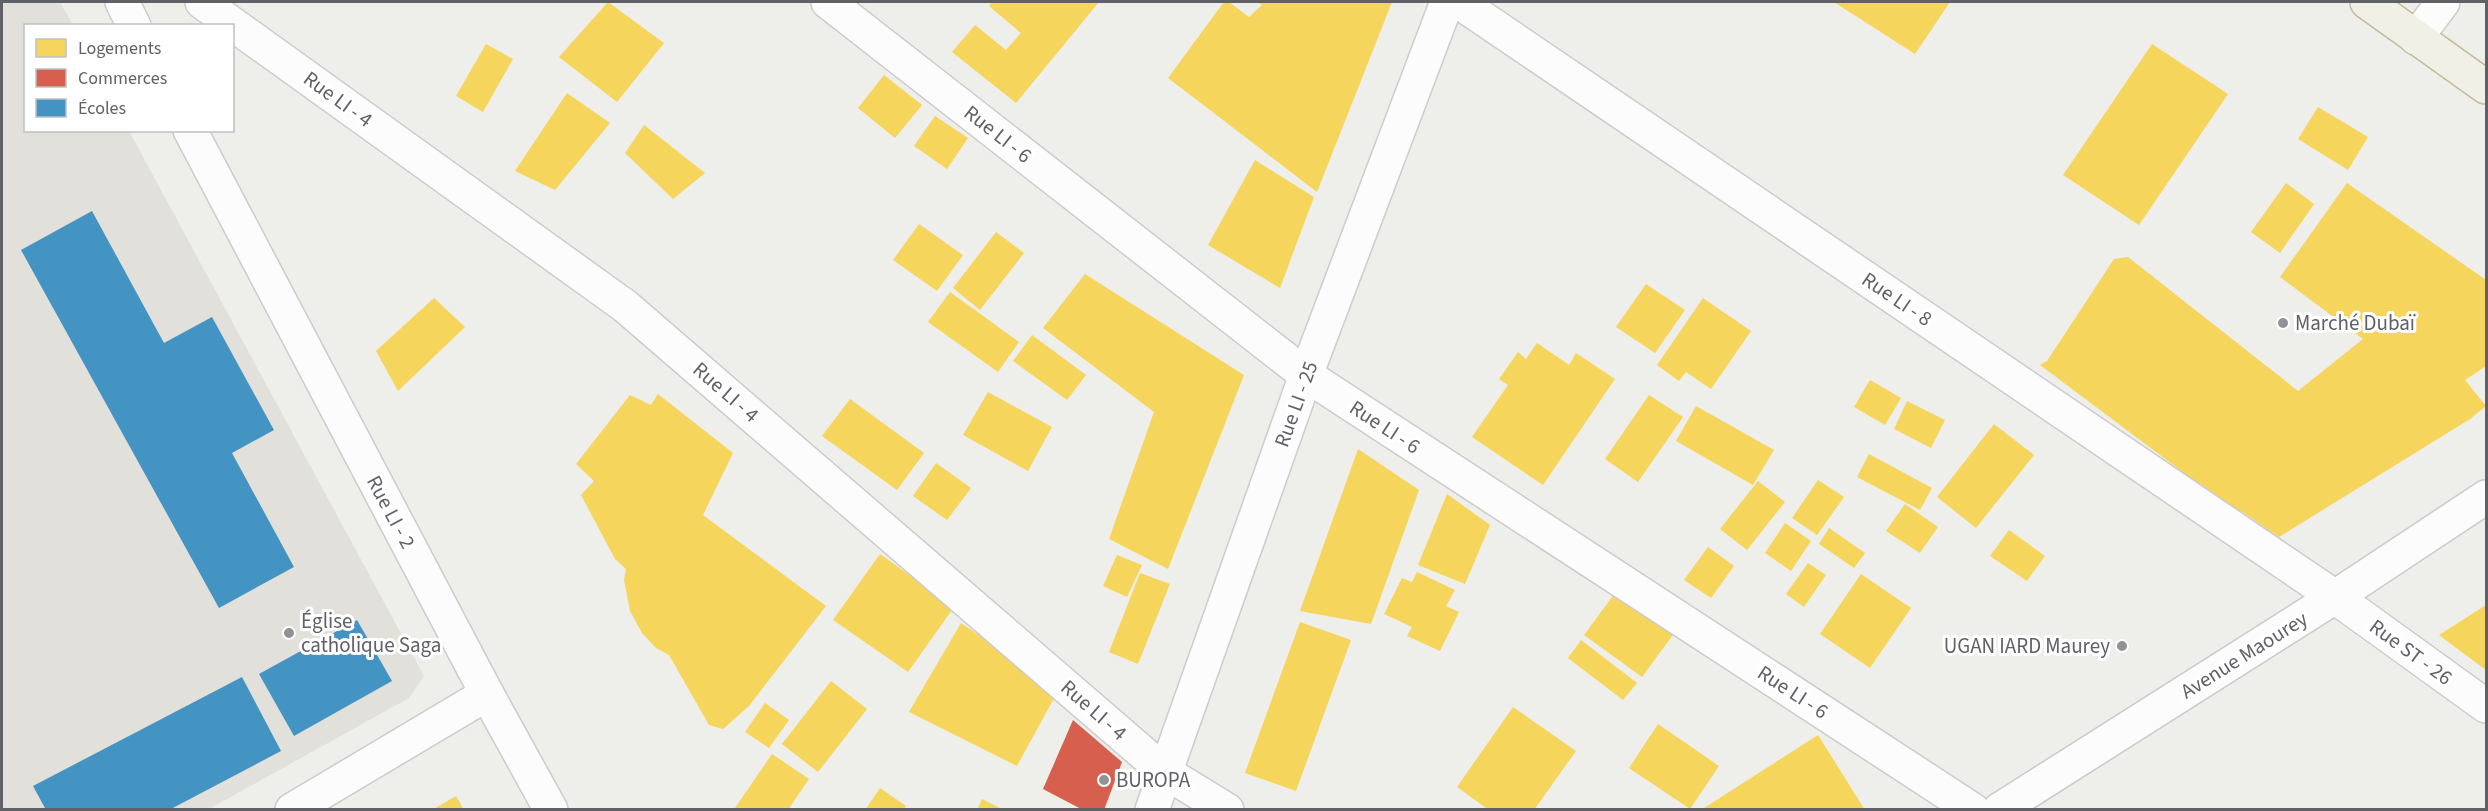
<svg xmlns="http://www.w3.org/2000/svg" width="2488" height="811" font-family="'Source Sans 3',sans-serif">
  <rect width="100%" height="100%" fill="#eeeeea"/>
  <path fill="#e1e0da" d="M2,2H60L73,25L26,26V130L129,131L424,676L409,698L209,809L2,810Z"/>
  <g fill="#f6d55c">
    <path d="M608,2L664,43L617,102L559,57Z"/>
    <path d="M992,2H1099L1016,103L952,52L975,25L1006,50L1021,33L989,6Z"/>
    <path d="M1224,2H1229L1249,17L1262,5L1257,2H1392L1317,192L1168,78Z"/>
    <path d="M1834,2H1950L1915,54Z"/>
    <path d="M486,44L513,59L483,112L456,96Z"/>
    <path d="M2152,44L2228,94L2139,225L2063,175Z"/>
    <path d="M884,75L922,105L895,138L858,108Z"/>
    <path d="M567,93L610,123L555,190L515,171Z"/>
    <path d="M2318,107L2368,137L2348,170L2298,139Z"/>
    <path d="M935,116L968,138L947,169L914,146Z"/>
    <path d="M644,125L705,173L673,199L625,153Z"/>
    <path d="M1255,160L1314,197L1280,288L1208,245Z"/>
    <path d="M2286,183L2314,204L2280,253L2251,232Z"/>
    <path d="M2347,183L2486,280V366L2465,380L2486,406L2470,419L2279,537L2241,511L2233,520L2212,494L2040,365L2047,361L2114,259L2128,257L2298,391L2363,339L2280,277Z"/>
    <path d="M919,224L963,255L937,291L893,260Z"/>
    <path d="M996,232L1024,253L980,310L953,288Z"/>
    <path d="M1085,274L1244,375L1168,569L1109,539L1154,412L1043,328Z"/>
    <path d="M1646,284L1685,310L1655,353L1616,327Z"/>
    <path d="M950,292L1019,342L998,372L928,322Z"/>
    <path d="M434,298L465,327L398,391L376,351Z"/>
    <path d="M1703,298L1751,331L1711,389L1686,372L1679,381L1657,365Z"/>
    <path d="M1032,335L1086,375L1067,400L1013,361Z"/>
    <path d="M1537,343L1569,365L1576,353L1615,379L1543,485L1472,437L1508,385L1499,379L1518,352L1526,359Z"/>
    <path d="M1870,380L1901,398L1885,425L1854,407Z"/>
    <path d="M988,392L1052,427L1028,471L963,435Z"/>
    <path d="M658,394L733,453L703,515L826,606L749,706L723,729L709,725L669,655L656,648L642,633L630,611L624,580L626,569L615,559L581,495L594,481L576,464L630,395L651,405Z"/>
    <path d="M1649,395L1683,417L1638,482L1605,459Z"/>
    <path d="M850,399L924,453L897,490L822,436Z"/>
    <path d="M1907,401L1945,420L1931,448L1894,429Z"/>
    <path d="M1696,406L1774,450L1753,485L1676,441Z"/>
    <path d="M1994,424L2034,455L1976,528L1937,497Z"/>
    <path d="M1358,449L1419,490L1371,624L1300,611Z"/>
    <path d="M1869,454L1932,488L1920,510L1857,477Z"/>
    <path d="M936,463L971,488L947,520L913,496Z"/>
    <path d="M1818,480L1844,497L1817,535L1792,518Z"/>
    <path d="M1758,481L1785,502L1747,550L1720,529Z"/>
    <path d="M1447,494L1490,525L1465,584L1418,565Z"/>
    <path d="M1905,504L1938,527L1920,553L1886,531Z"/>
    <path d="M1785,523L1811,541L1791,571L1765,553Z"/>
    <path d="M1829,528L1865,553L1854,568L1819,544Z"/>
    <path d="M2009,530L2045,556L2027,581L1990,556Z"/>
    <path d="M1708,547L1734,566L1711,598L1684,580Z"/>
    <path d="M880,554L954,607L908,672L833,620Z"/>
    <path d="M1117,555L1142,565L1127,597L1103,586Z"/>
    <path d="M1808,563L1826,575L1804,607L1786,594Z"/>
    <path d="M1417,572L1455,590L1446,606L1459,612L1440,651L1407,636L1412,627L1384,614L1402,578L1412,582Z"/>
    <path d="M1140,573L1170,584L1138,664L1109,652Z"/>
    <path d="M1861,574L1911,608L1870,668L1820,634Z"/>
    <path d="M1618,589L1675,632L1642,677L1584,635Z"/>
    <path d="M2486,605V670L2439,635Z"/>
    <path d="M1300,622L1351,640L1296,791L1245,773Z"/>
    <path d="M961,623L1059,689L1017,766L909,712Z"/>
    <path d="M1581,640L1637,683L1623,700L1568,658Z"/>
    <path d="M831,681L867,709L818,772L782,744Z"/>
    <path d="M765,703L789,720L769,748L745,732Z"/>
    <path d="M1513,707L1576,751L1534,810H1489L1457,787Z"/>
    <path d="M1658,724L1719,766L1690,809L1629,768Z"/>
    <path d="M1818,735L1865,810H1701Z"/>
    <path d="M772,754L809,779L788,810H738L735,808Z"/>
    <path d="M880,788L906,806L903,810H865Z"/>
    <path d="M456,796L464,810H432Z"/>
    <path d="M982,799L1004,810H977Z"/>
  </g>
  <path fill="#d6604d" d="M1073,720L1122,762L1104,810H1083L1043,789Z"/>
  <g fill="#4393c3">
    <path d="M92,211L164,343L212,317L274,430L232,453L294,567L219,608L21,250Z"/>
    <path d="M357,620L392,681L294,736L259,674Z"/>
    <path d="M242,677L281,751L169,810H46L33,786Z"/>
  </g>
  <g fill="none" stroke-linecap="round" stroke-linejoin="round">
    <defs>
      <g id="minor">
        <path d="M122,2L134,26"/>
        <path d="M202,2L625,306L1165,772L1227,810"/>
        <path d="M828,2L1306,375L1973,810"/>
        <path d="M1459,2L2335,597L2486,706"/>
        <path d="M2416,38L2443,2"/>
        <path d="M190,130L487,694L551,810"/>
        <path d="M292,810L487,694"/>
      </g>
      <path id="tertiary" d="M1152,810L1306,375L1447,2"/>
      <path id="secondary" d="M1999,810L2335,597L2486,497"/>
      <path id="trunk" d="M2367,2L2486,87"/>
    </defs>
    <use href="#minor" stroke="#cbcccb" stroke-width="36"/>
    <use href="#tertiary" stroke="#cbcccb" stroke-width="36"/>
    <use href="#secondary" stroke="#cacaca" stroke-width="36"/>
    <use href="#trunk" stroke="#c5bc98" stroke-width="36"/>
    <use href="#minor" stroke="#fcfcfc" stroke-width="33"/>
    <use href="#tertiary" stroke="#fcfcfc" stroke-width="33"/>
    <use href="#secondary" stroke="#fcfcfc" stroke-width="33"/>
    <use href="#trunk" stroke="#f1f0e6" stroke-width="33"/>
  </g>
  <g fill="#919295" stroke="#fff" stroke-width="2">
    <circle cx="2283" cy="323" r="6"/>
    <circle cx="289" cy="633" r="6"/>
    <circle cx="2122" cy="646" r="6"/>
    <circle cx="1104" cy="780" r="6"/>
  </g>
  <g text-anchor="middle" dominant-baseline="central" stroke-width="6" stroke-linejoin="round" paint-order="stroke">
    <g font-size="21" fill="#5f6167" stroke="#fff">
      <text transform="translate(338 99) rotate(36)">Rue LI - 4</text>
      <text transform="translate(998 134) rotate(38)">Rue LI - 6</text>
      <text transform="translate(1897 299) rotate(34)">Rue LI - 8</text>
      <text transform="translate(726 392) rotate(41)">Rue LI - 4</text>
      <text transform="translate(1296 404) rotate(-70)">Rue LI - 25</text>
      <text transform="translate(1385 427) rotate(33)">Rue LI - 6</text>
      <text transform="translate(391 512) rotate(62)">Rue LI - 2</text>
      <text transform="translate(2411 652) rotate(36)">Rue ST - 26</text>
      <text transform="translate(2244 655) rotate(-32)">Avenue Maourey</text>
      <text transform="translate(1793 692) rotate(33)">Rue LI - 6</text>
      <text transform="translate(1094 710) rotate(41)">Rue LI - 4</text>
    </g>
    <g font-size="21" fill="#5f6167" stroke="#fff" text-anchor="start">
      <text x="2295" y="323">Marché Dubaï</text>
      <text x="301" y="621">Église<tspan x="301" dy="24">catholique Saga</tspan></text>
      <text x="2110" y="646" text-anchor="end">UGAN IARD Maurey</text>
      <text x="1116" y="780">BUROPA</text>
    </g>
  </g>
  <rect width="2488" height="811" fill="none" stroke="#5f6167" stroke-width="6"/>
  <rect x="24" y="24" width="210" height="108" fill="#ffffff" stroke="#bfc0c2" stroke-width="1.5"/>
  <rect x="36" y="39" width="30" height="18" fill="#f6d55c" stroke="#bfc0c2" stroke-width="1.5"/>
  <text x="78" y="54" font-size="18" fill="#5f6167">Logements</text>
  <rect x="36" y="69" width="30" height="18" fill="#d6604d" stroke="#bfc0c2" stroke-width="1.5"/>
  <text x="78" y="84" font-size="18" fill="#5f6167">Commerces</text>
  <rect x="36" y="99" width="30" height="18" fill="#4393c3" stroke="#bfc0c2" stroke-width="1.5"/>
  <text x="78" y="114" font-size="18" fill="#5f6167">Écoles</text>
</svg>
